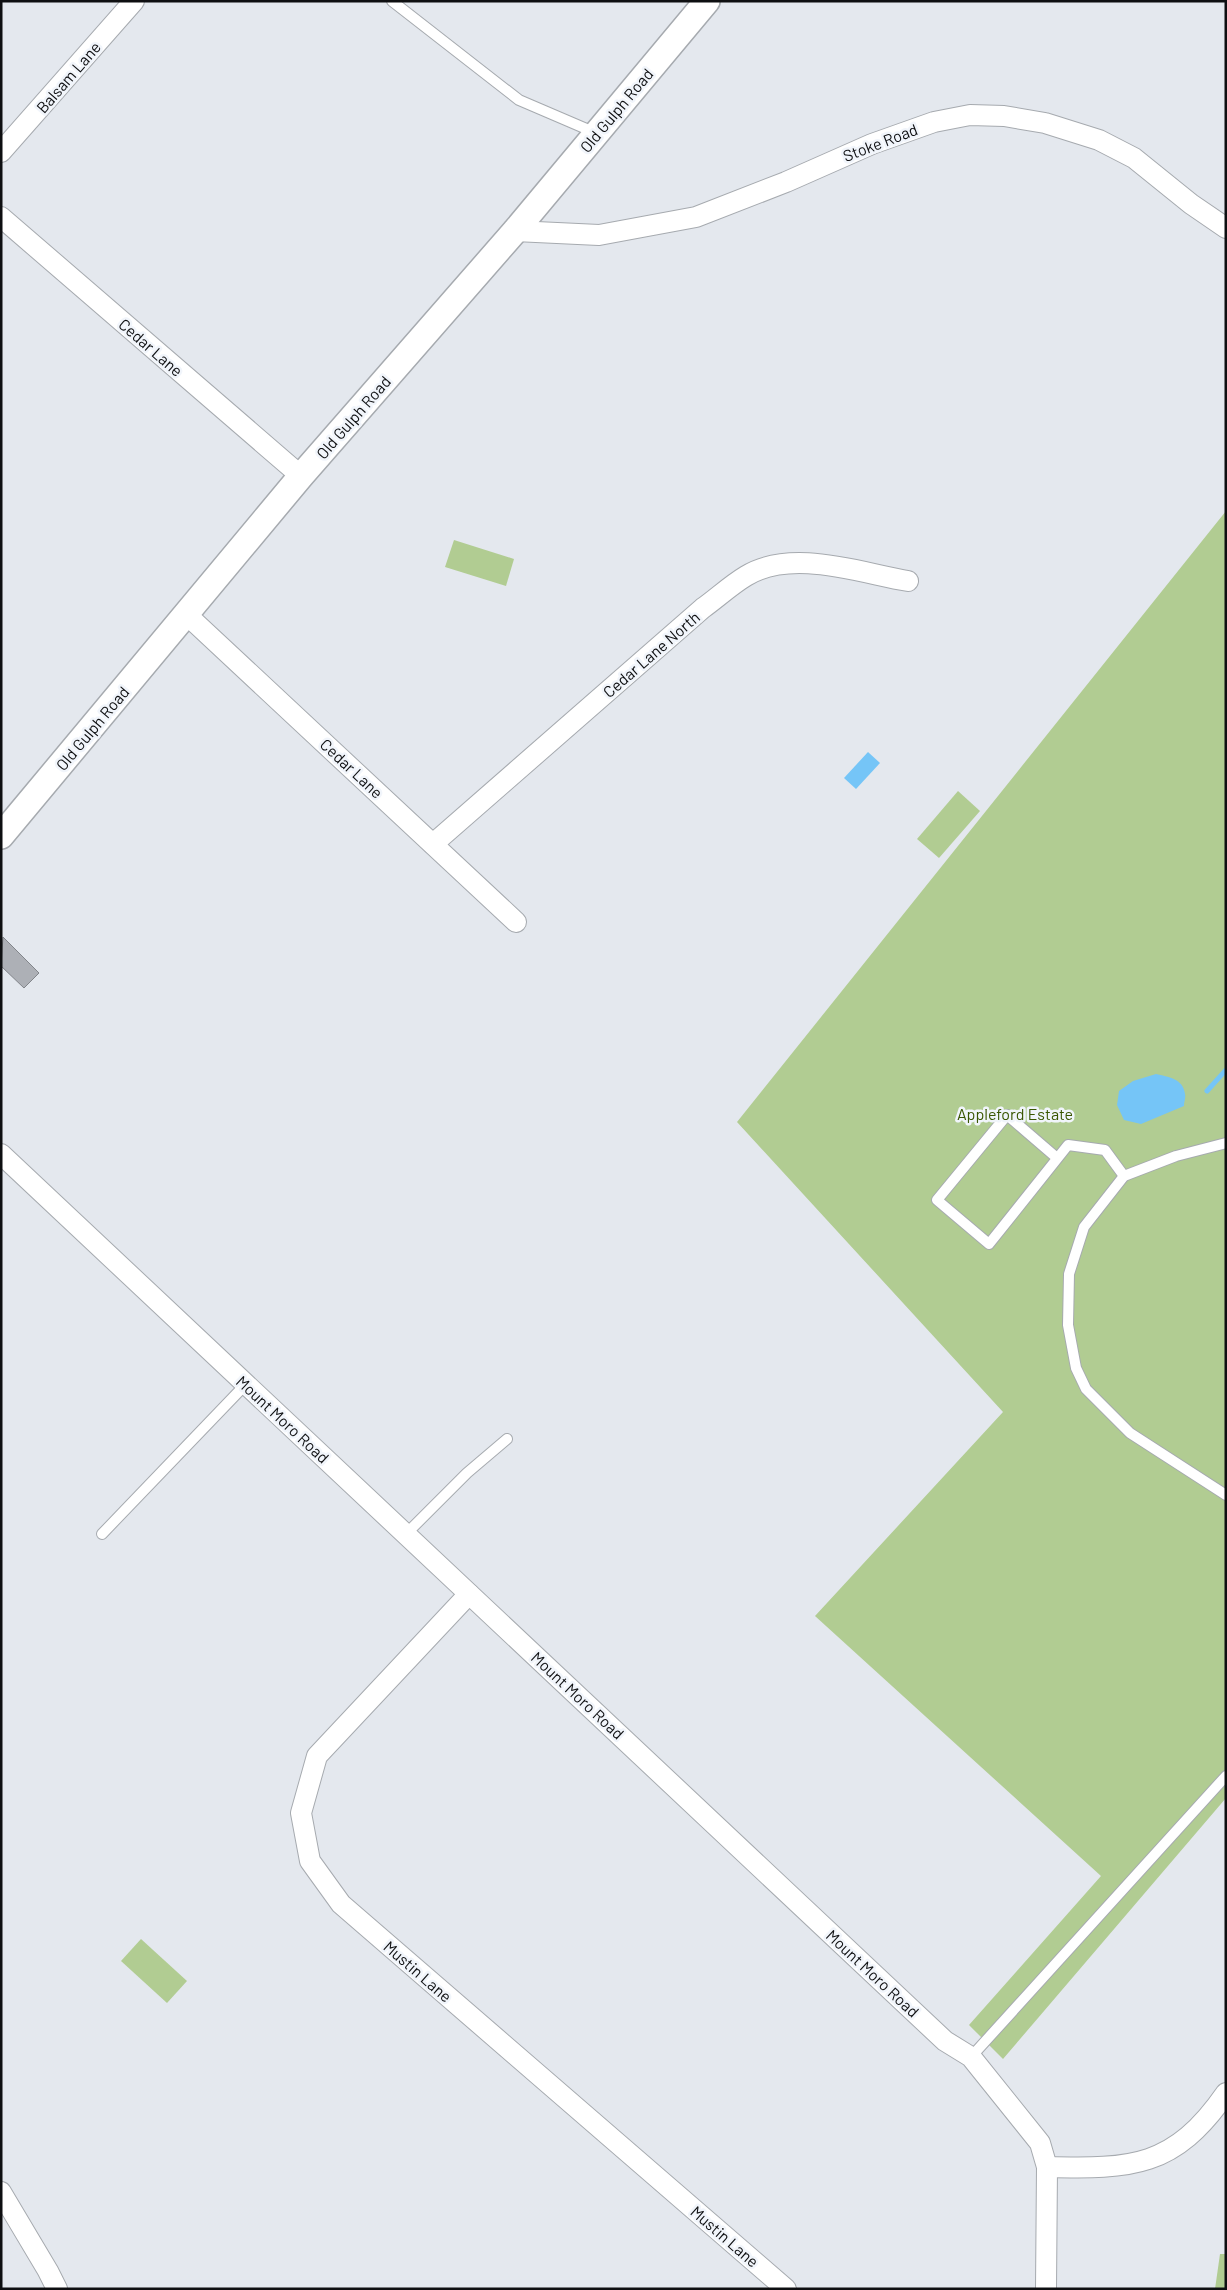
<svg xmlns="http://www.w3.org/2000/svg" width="1227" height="2290" font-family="Barlow,sans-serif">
  <rect width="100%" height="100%" fill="#e4e8ee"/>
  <g fill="#b1cc92">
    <path d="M1226,511V1798L1003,2059L969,2025L1101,1876L815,1616L1003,1412L737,1122Z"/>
    <path d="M454,540L514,559L506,586L445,567Z"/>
    <path d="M958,791L980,811L939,858L917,839Z"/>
    <path d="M141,1939L187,1981L167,2003L121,1961Z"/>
    <path d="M1220,2254H1226V2289H1215Z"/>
  </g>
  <g fill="#75c5f7">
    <path d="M868,752L880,763L856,789L844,778Z"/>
    <path d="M1156,1074C1168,1077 1183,1078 1185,1094C1186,1097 1184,1102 1184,1106L1141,1124L1124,1120L1117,1105L1119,1091L1133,1081Z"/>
  </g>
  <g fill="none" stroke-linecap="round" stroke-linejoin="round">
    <path stroke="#75c5f7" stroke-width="5" d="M1207,1091L1226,1070"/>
  </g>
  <path fill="#adb0b6" stroke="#82858a" d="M3,937L39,973L24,988L1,966Z"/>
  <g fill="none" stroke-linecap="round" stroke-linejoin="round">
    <defs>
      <g id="service">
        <path d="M392,1L519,100L596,133"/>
        <path d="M1226,1143L1176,1156L1124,1176L1084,1227L1069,1274L1068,1325L1076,1368L1086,1389L1130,1433L1226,1495"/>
        <path d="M1057,1158L1007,1115L937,1200L989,1244L1068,1145L1105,1150L1124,1176"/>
        <path d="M102,1534L246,1384"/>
        <path d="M406,1534L467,1473L507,1439"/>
        <path d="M971,2057L1226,1776"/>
      </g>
      <g id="minor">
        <path d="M1,152L134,1"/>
        <path d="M1,217L301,476"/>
        <path d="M515,231L599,235L696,217L786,182L872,144L934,122L970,115L1004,116L1045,123L1099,140L1134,158L1191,204L1226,228"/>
        <path d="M187,615L516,922"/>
        <path d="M433,844L703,608C717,598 731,585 746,576C792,548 860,573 908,581"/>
        <path d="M1,1154L945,2041L971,2057L1040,2143L1047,2167L1046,2289"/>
        <path d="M469,1594L317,1756L301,1813L310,1861L341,1904L786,2289"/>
        <path d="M1047,2167C1132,2169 1174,2168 1226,2093"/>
        <path d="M1,2192L48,2271L57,2289"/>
      </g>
      <path id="tertiary" d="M1,836L301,476L515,231L707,1"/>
    </defs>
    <use href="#service" stroke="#a6aaaf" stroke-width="12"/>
    <use href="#minor" stroke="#a6aaaf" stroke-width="22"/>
    <use href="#tertiary" stroke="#a6aaaf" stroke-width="28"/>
    <use href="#service" stroke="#fff" stroke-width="10"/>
    <use href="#minor" stroke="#fff" stroke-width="20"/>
    <use href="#tertiary" stroke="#fff" stroke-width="25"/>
  </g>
  <g text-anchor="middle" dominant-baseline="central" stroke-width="5" stroke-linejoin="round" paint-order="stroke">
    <g font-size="16" fill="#0e0f11" stroke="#f1f5fb">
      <text transform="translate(68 77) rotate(-49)">Balsam Lane</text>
      <text transform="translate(616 110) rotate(-50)">Old Gulph Road</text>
      <text transform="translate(880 142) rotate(-21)">Stoke Road</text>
      <text transform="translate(151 347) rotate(41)">Cedar Lane</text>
      <text transform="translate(353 417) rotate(-49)">Old Gulph Road</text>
      <text transform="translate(651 654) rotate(-41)">Cedar Lane North</text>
      <text transform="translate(92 728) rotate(-50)">Old Gulph Road</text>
      <text transform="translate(352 768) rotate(43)">Cedar Lane</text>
      <text transform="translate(283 1419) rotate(43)">Mount Moro Road</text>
      <text transform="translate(578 1695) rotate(43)">Mount Moro Road</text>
      <text transform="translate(418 1971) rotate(41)">Mustin Lane</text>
      <text transform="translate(873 1973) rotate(43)">Mount Moro Road</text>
      <text transform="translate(725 2236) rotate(41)">Mustin Lane</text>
    </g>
    <g font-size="16" fill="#395600" stroke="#f1f5fb">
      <text x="1015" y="1113">Appleford Estate</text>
    </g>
  </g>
  <rect width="1227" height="2290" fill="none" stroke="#0e0f11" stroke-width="5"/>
</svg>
